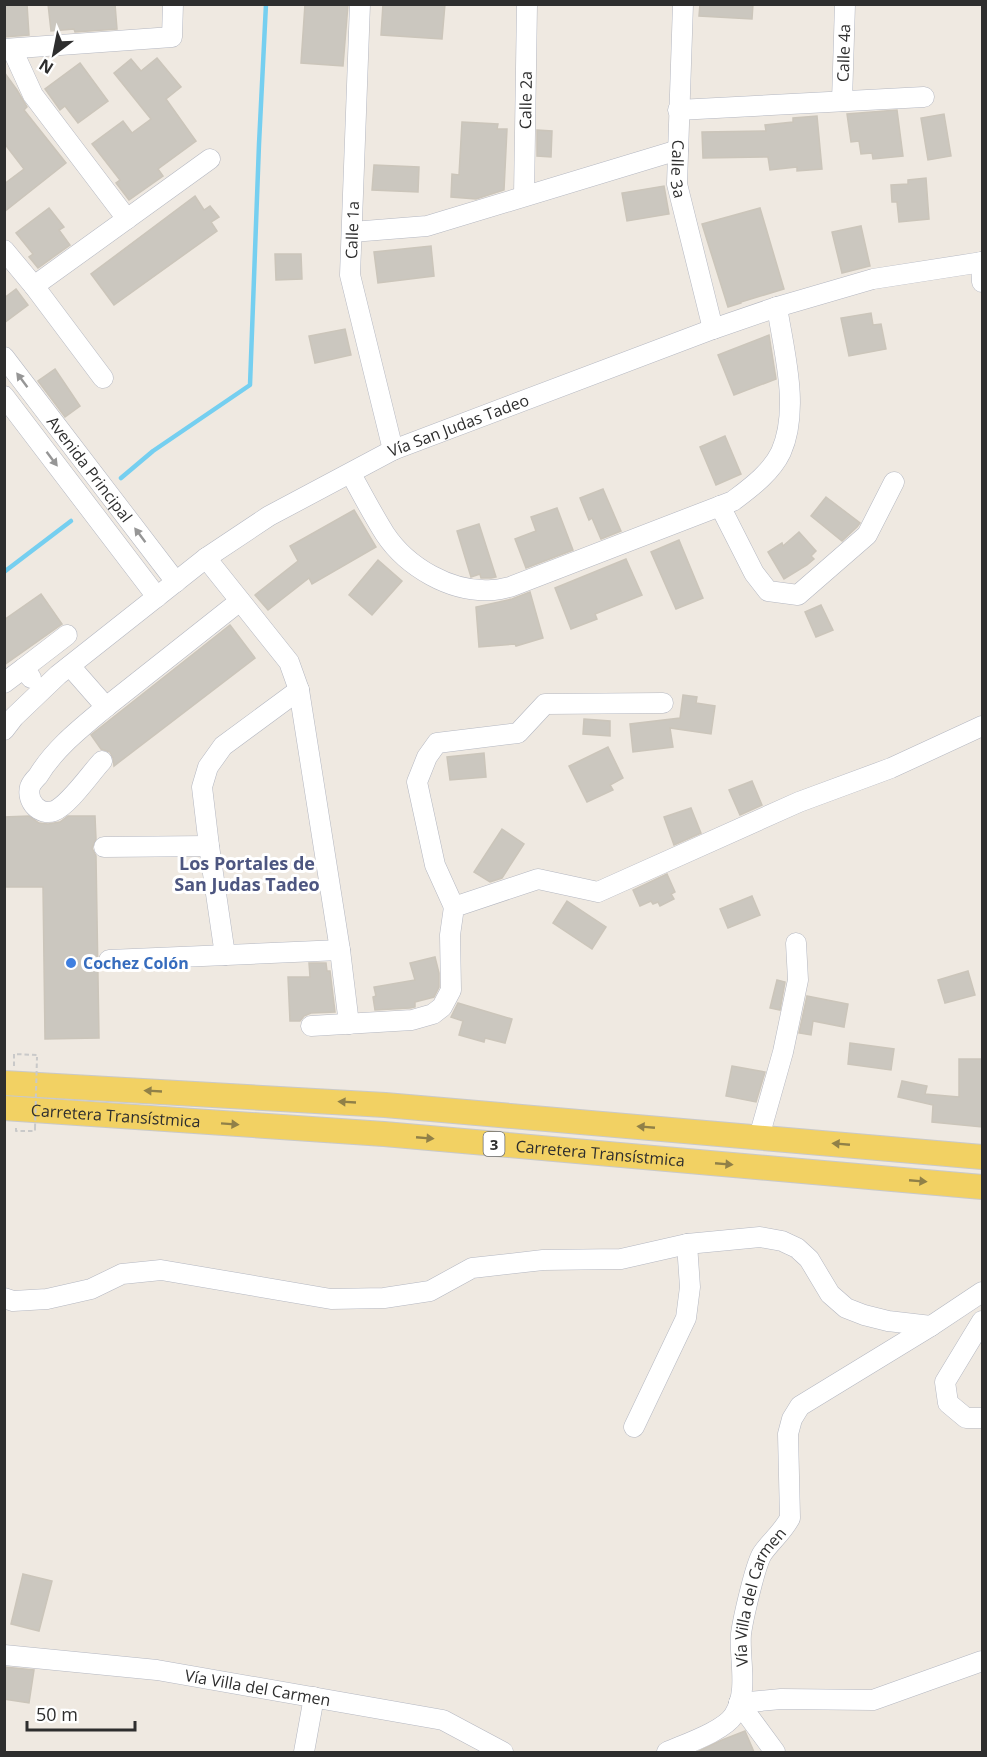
<svg xmlns="http://www.w3.org/2000/svg" width="987" height="1757" font-family="'Open Sans',sans-serif">
  <rect width="100%" height="100%" fill="#efe9e1"/>
  <g fill="none" stroke-linecap="round" stroke-linejoin="round">
    <g stroke="#75cff0" stroke-width="4.5">
      <path d="M121,478L153,451L250,385L259,144L266,4"/>
      <path d="M4,572L71,521"/>
    </g>
  </g>
  <g fill="#cbc7bf" stroke="#cbc5ba" stroke-width="1.5">
    <path d="M4,4H27L29,35L4,37Z"/>
    <path d="M48,4H115L117,29L75,32L74,29L51,31Z"/>
    <path d="M305,4H348L343,66L301,63Z"/>
    <path d="M383,4H445L442,39L381,35Z"/>
    <path d="M700,4H753L752,19L699,16Z"/>
    <path d="M157,58L181,87L166,99L196,141L158,169L163,176L129,200L116,183L120,180L92,144L123,121L132,133L151,119L114,73L131,59L141,71Z"/>
    <path d="M80,63L108,101L78,123L65,106L60,110L45,89Z"/>
    <path d="M4,72L17,90L27,107L24,110L66,163L4,212V184L24,169L4,143Z"/>
    <path d="M897,110L903,156L873,159L872,153L861,154L859,141L851,142L847,114Z"/>
    <path d="M944,114L951,156L928,160L921,118Z"/>
    <path d="M817,116L822,169L797,171V167L770,170L768,157L703,158L702,132L766,131L765,125L793,122V118Z"/>
    <path d="M462,122L498,124L497,129H507L504,190L476,199L451,197L452,174L459,175Z"/>
    <path d="M537,130L552,131L551,157L537,156Z"/>
    <path d="M374,165L419,167L418,192L372,190Z"/>
    <path d="M926,178L929,219L899,222L897,202H892L891,185L908,184V180Z"/>
    <path d="M664,186L669,214L627,221L622,193Z"/>
    <path d="M195,196L204,210L210,206L219,217L211,222L217,231L114,305L91,274Z"/>
    <path d="M49,208L64,227L59,230L70,245L38,268L29,257L33,254L16,233Z"/>
    <path d="M760,208L784,289L741,302V303L728,307L702,224Z"/>
    <path d="M861,226L870,266L842,273L832,232Z"/>
    <path d="M431,246L434,276L378,283L374,252Z"/>
    <path d="M275,254H301L302,279L276,280Z"/>
    <path d="M16,289L28,305L4,323V298Z"/>
    <path d="M871,313L873,325L881,324L886,349L849,356L841,318Z"/>
    <path d="M345,329L351,355L315,363L309,336Z"/>
    <path d="M769,335L776,379L734,395L718,355Z"/>
    <path d="M55,369L80,406L65,417L38,381Z"/>
    <path d="M725,436L741,474L716,485L700,447Z"/>
    <path d="M603,489L621,531L601,539L592,518L589,520L580,498Z"/>
    <path d="M826,497L860,523L857,527L842,541L811,516Z"/>
    <path d="M557,508L573,550L526,568L515,539L536,531L531,517Z"/>
    <path d="M354,510L376,547L312,584L309,578L268,610L255,595L298,561L290,546Z"/>
    <path d="M479,524L496,577L491,578H481L480,574L471,577L457,531Z"/>
    <path d="M799,532L816,551L811,556L814,559L807,565L784,579L768,552L782,543L783,546Z"/>
    <path d="M679,540L703,598L676,609L651,552Z"/>
    <path d="M626,559L642,595L595,614L597,619L571,629L555,588Z"/>
    <path d="M378,560L402,581L372,615L349,595Z"/>
    <path d="M530,592L543,638L516,646L515,644L479,647L476,607L512,599Z"/>
    <path d="M41,594L62,624L4,665V620Z"/>
    <path d="M821,605L833,630L816,637L805,612Z"/>
    <path d="M230,625L255,658L114,766L113,758L110,752L101,749L91,735Z"/>
    <path d="M683,695L697,697L696,703L715,706L711,734L670,728L673,747L633,752L630,724L680,718Z"/>
    <path d="M584,719L610,721V736L583,734Z"/>
    <path d="M608,747L623,778L610,785L613,790L587,802L569,766Z"/>
    <path d="M484,753L486,777L450,780L447,757Z"/>
    <path d="M752,781L762,805L740,815L729,790Z"/>
    <path d="M691,808L701,833L674,845L664,817Z"/>
    <path d="M29,816L39,823L48,824L60,822L68,816H95L96,839L92,848L96,856L99,1038L45,1039L43,887H4V817Z"/>
    <path d="M502,829L524,844L502,878L490,882L474,872Z"/>
    <path d="M667,874L675,892L671,894L674,899L660,906L658,902L653,904L651,901L640,906L633,890Z"/>
    <path d="M752,896L760,915L728,928L720,909Z"/>
    <path d="M567,901L606,927L592,949L553,923Z"/>
    <path d="M435,957L439,973V987L434,997L415,1002V1007L410,1008L375,1010L373,997L376,996L374,987L415,980L410,963Z"/>
    <path d="M309,963H326L327,971H330L335,1012L311,1013L304,1016L300,1021H290L288,977H310Z"/>
    <path d="M968,971L975,995L945,1003L938,980Z"/>
    <path d="M777,980L785,982L780,1010L770,1008Z"/>
    <path d="M807,996L848,1004L844,1027L813,1021L811,1035L799,1033Z"/>
    <path d="M458,1003L512,1019L505,1043L485,1038L484,1042L459,1035L463,1021L451,1017Z"/>
    <path d="M850,1043L894,1049L891,1070L848,1064Z"/>
    <path d="M959,1059H982V1127L932,1122L933,1105L898,1097L902,1081L927,1086L925,1094L959,1097Z"/>
    <path d="M732,1066L765,1072L756,1102L726,1096Z"/>
    <path d="M23,1574L52,1581L39,1631L11,1624Z"/>
    <path d="M4,1667L34,1670L29,1703L4,1699Z"/>
    <path d="M745,1731L754,1752H697L722,1740Z"/>
  </g>
  <g fill="none" stroke-linecap="round" stroke-linejoin="round">
    <defs>
      <g id="minor">
        <path d="M360,4L350,275L393,450"/>
        <path id="s1" d="M683,4L677,184L713,329"/>
        <path d="M4,49L172,37L173,4"/>
        <path d="M12,49L33,95L127,219"/>
        <path id="s2" d="M842,101L845,4"/>
        <path d="M678,110L924,97"/>
        <path id="s3" d="M524,196L527,4"/>
        <path d="M352,232L427,226L678,150"/>
        <path d="M4,250L34,286L103,378"/>
        <path d="M981,262L982,282"/>
        <path d="M34,286L210,159"/>
        <path id="s4" d="M4,357L176,582"/>
        <path d="M4,396L157,597"/>
        <path d="M351,474C362,494 373,515 385,534C407,567 451,593 492,590C498,590 504,588 510,587L733,501C750,488 771,473 781,452C800,409 784,352 777,307"/>
        <path d="M720,506L754,573L768,591L798,595L867,535L894,482"/>
        <path d="M206,558L289,662L299,690L340,950L349,1024"/>
        <path d="M70,666L106,707L240,601"/>
        <path d="M24,668L67,635"/>
        <path d="M4,683L24,668L31,678"/>
        <path id="s5" d="M4,730L14,717L58,675L206,558L269,516L393,450L713,329L777,307L873,279L982,262"/>
        <path d="M102,761C90,774 69,805 54,811C40,816 26,802 30,787C31,784 35,779 38,776C55,748 81,728 106,707"/>
        <path d="M104,847L209,846"/>
        <path d="M454,907L435,865L417,782L427,757L437,743L518,733L545,704L663,703"/>
        <path d="M225,955L209,846L202,787L208,767L223,746L299,690"/>
        <path d="M109,960L340,950"/>
        <path d="M311,1026L412,1020L433,1014L442,1007L451,990L450,935L454,907L538,879L598,892L799,802L891,768L982,726"/>
        <path d="M759,1137L783,1052L798,980L796,943"/>
        <path d="M4,1298L13,1301L47,1299L91,1289L122,1274L161,1270L331,1299L384,1298L430,1291L472,1268L543,1260L621,1259L687,1244L760,1237L782,1241L797,1248L809,1259L830,1294L846,1308L864,1315L888,1321L931,1326"/>
        <path d="M982,1321L945,1382L948,1403L966,1418H982"/>
        <path d="M634,1427L686,1318L690,1287L687,1244"/>
        <path id="s6" d="M4,1655L157,1670L443,1720L503,1752"/>
        <path d="M739,1703L781,1699L873,1700L982,1661"/>
        <path d="M739,1703L775,1752"/>
        <path d="M304,1752L314,1697"/>
        <path id="s7" d="M667,1752C685,1744 724,1731 734,1715C749,1691 739,1660 741,1634C743,1619 755,1566 762,1554C770,1542 782,1533 790,1518L788,1434L792,1419L800,1406L931,1326L982,1292"/>
      </g>
      <g id="major">
        <path d="M4,1083L385,1105L982,1157"/>
        <path id="s8" d="M4,1108L384,1134L982,1187"/>
      </g>
    </defs>
    <use href="#minor" stroke="#b4b7c1" stroke-width="21"/>
    <use href="#major" stroke="#c9c9c9" stroke-width="26"/>
    <g stroke="#c9c9c9" stroke-width="2" stroke-dasharray="4.5 3" stroke-linecap="butt">
      <path d="M14,1066V1054L37,1055V1057"/>
      <path d="M16,1128V1131H35V1128"/>
    </g>
    <use href="#minor" stroke="#fff" stroke-width="20"/>
    <use href="#major" stroke="#f2d163" stroke-width="24"/>
    <path stroke="#c9c9c9" stroke-width="2" stroke-dasharray="4.5 3" stroke-linecap="butt" d="M35,1128L37,1057"/>
  </g>
  <defs><path id="oneway-solid" d="M-6-.8H1V-3.2L6.5 0L1 3.2V.8H-6Z" transform="scale(1.5)"/></defs>
  <g fill="#969696">
    <use href="#oneway-solid" transform="translate(22 380) rotate(-127)"/>
    <use href="#oneway-solid" transform="translate(52 459) rotate(53)"/>
    <use href="#oneway-solid" transform="translate(140 535) rotate(-127)"/>
  </g>
  <g fill="#908048">
    <use href="#oneway-solid" transform="translate(153 1091) rotate(-177)"/>
    <use href="#oneway-solid" transform="translate(347 1102) rotate(-177)"/>
    <use href="#oneway-solid" transform="translate(230 1124) rotate(4)"/>
    <use href="#oneway-solid" transform="translate(646 1127) rotate(-175)"/>
    <use href="#oneway-solid" transform="translate(425 1138) rotate(5)"/>
    <use href="#oneway-solid" transform="translate(841 1144) rotate(-175)"/>
    <use href="#oneway-solid" transform="translate(724 1164) rotate(5)"/>
    <use href="#oneway-solid" transform="translate(918 1181) rotate(5)"/>
  </g>
  <circle fill="#3f7fe0" stroke="#fff" stroke-width="2" cx="71" cy="963" r="6"/>
  <g text-anchor="middle" dominant-baseline="central" stroke-width="6" stroke-linejoin="round" paint-order="stroke">
    <rect fill="#fff" stroke="#6d6d6d" stroke-width="1.5" x="483.5" y="1132" width="21" height="24" rx="4.5"/>
    <g font-size="15" font-weight="bold" fill="#2e2e2e">
      <text x="494" y="1144">3</text>
    </g>
    <g font-size="16" fill="#2e2e2e" stroke="#fff">
      <text stroke="none"><textPath href="#s2" startOffset="48">Calle 4a</textPath></text>
      <text stroke="none"><textPath href="#s3" startOffset="96">Calle 2a</textPath></text>
      <text stroke="none"><textPath href="#s1" startOffset="165">Calle 3a</textPath></text>
      <text transform="translate(352 230) rotate(-88)">Calle 1a</text>
      <text stroke="none"><textPath href="#s5" startOffset="552">Vía San Judas Tadeo</textPath></text>
      <text stroke="none"><textPath href="#s4" startOffset="141">Avenida Principal</textPath></text>
      <text stroke="none"><textPath href="#s8" startOffset="112">Carretera Transístmica</textPath></text>
      <text stroke="none"><textPath href="#s8" startOffset="598">Carretera Transístmica</textPath></text>
      <text stroke="none"><textPath href="#s7" startOffset="201">Vía Villa del Carmen</textPath></text>
      <text stroke="none"><textPath href="#s6" startOffset="256">Vía Villa del Carmen</textPath></text>
    </g>
    <g font-size="16" font-weight="bold" fill="#366cbe" stroke="#fff" text-anchor="start">
      <text x="83" y="963">Cochez Colón</text>
    </g>
    <g font-size="18" font-weight="bold" fill="#4d5680" stroke="#fff">
      <text x="247" y="863">Los Portales de<tspan x="247" dy="21">San Judas Tadeo</tspan></text>
    </g>
  </g>
  <rect width="987" height="1757" fill="none" stroke="#2e2e2e" stroke-width="12"/>
  <g transform="translate(54 54) rotate(212)" stroke="#ffffff" stroke-width="4.5" paint-order="stroke">
  <path d="M0-4.5L10 22L0 15L-10 22Z" fill="#2e2e2e"/>
  <text y="-9" font-size="16" font-weight="bold" text-anchor="middle" fill="#2e2e2e">N</text>
  </g>
  <path d="M27 1721v9h108v-9" fill="none" stroke="#2e2e2e" stroke-width="3"/>
  <text x="36" y="1721" font-size="18" fill="#2e2e2e" stroke="#ffffff" stroke-width="4.5" paint-order="stroke">50 m</text>
</svg>
